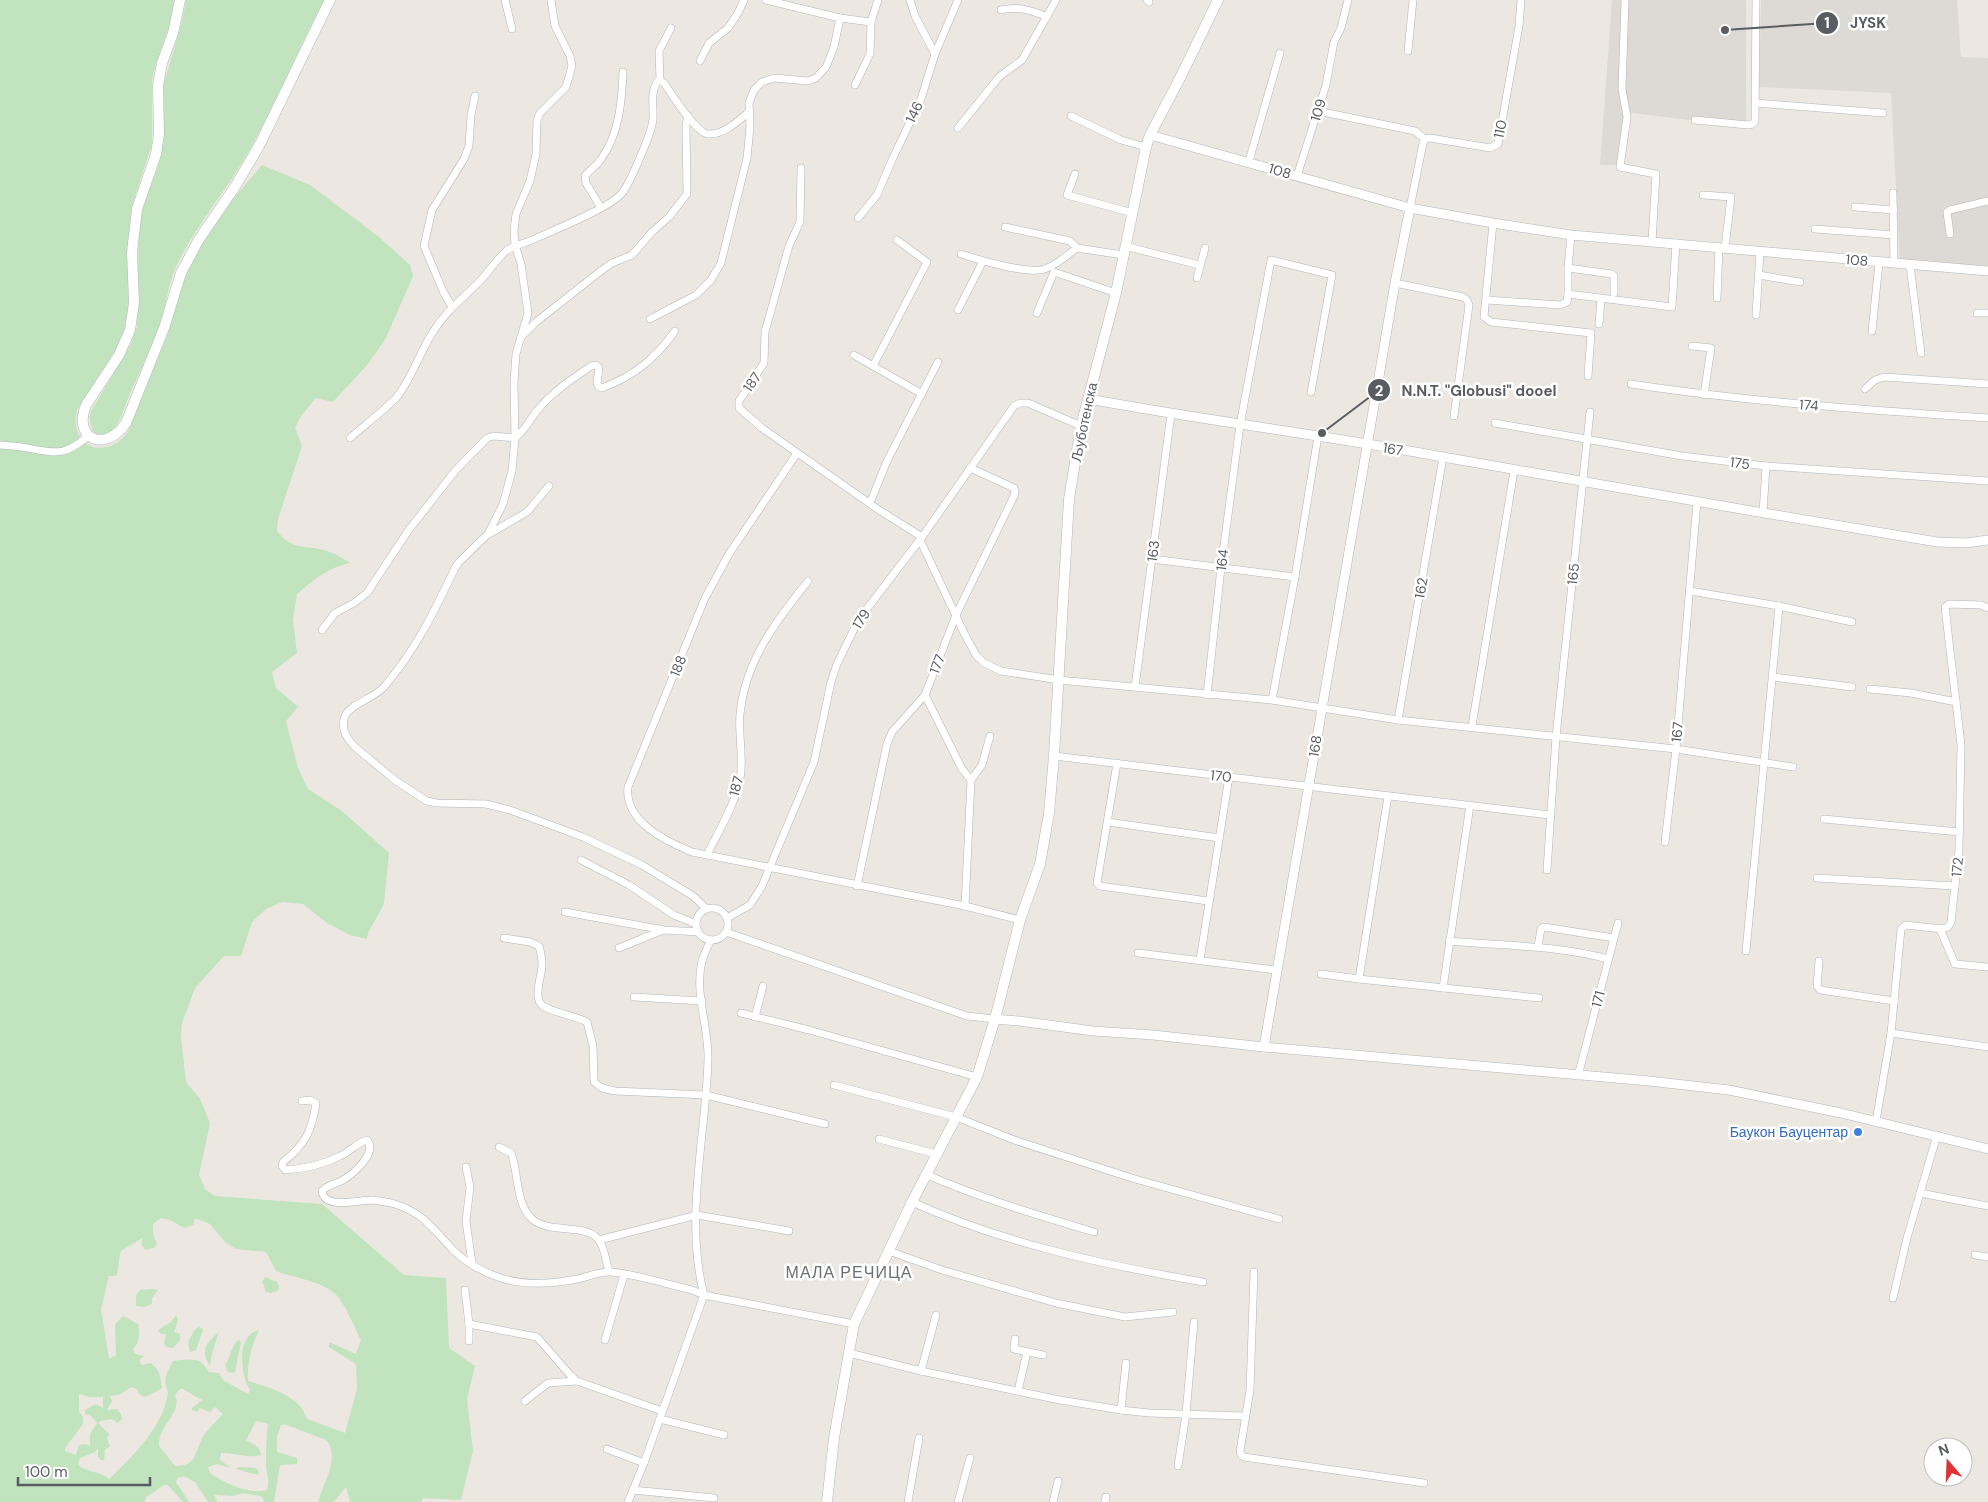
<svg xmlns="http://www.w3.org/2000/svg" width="1988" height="1502" font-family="'DM Sans',sans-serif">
  <rect width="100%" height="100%" fill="#ece8e1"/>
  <g fill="#dddad5">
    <path d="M1612,0H1746V127L1625,112L1617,165H1600Z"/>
    <path d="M1761,0H1957L1961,57L1988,58V267L1900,262L1891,93L1759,87Z"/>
  </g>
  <g fill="#c1e3be" fill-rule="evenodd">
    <path d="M0,0H174L171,21L156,63L152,80V144L131,209L128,254L129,304L124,330L115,353L77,410C68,448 107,461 128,432L167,336L183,275L198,249L224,210L262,165L310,185L379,237L410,265L413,276L386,338L368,364L333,402L316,398L301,416L295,428L302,446L278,519L277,531C293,552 306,544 326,551C335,553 343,559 351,563C328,567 314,580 297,594L293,620L297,653L272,672L276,688L298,707L286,721L298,768L308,789L342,811L389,853L384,904L368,933L367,939L350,935L327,923L303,904L282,902L266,909L252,922L241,956H224L195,988L182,1023L181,1037L186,1082L200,1099L210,1123L199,1175L205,1189L215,1196L322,1204L404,1275L446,1278L449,1348L475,1366L467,1399L473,1451L461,1500L423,1498L421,1502H350L346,1487L334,1502H318C323,1484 341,1456 326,1440L284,1424L281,1425L277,1437V1452L297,1458V1464L280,1465L274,1502H264L263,1498L260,1496L243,1493L233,1496L214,1495L218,1502H208L195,1482L184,1476L178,1478L176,1482L189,1502H183L168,1485H164L146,1497L145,1502H0ZM161,1218L170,1220L184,1228L193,1225L195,1218L210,1224L225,1242L236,1249L266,1252L276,1271C294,1278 318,1280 334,1293C345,1302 354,1327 361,1340L356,1354L329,1342V1347L356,1364L357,1389L345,1433L307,1419C301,1396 268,1387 248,1381C247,1362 251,1348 259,1330C236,1334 240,1375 250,1390L248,1394L223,1380L219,1373L208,1372C203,1356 187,1359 173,1361C169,1369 163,1377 166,1386C167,1390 168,1390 168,1394C162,1428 133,1456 109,1479C101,1471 86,1473 78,1464L80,1458L95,1452L98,1448V1457L101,1460H104L105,1450L110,1446L107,1439L109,1434L98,1423L101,1421L112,1419L118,1423L122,1419L121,1414L117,1409L107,1410L112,1401L110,1396L119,1395L131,1387L137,1389L138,1393L144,1397L152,1394L162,1388C160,1377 161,1370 150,1363L142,1365L139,1360L144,1356L135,1354L133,1349C140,1342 140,1334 138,1324L123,1316L115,1324L116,1355L109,1359L101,1309L109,1276H116C120,1268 118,1259 121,1251L142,1238V1245L145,1250L154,1248L157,1244L153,1234V1224ZM181,1388L202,1400L191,1409L197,1412L200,1408L210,1412L215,1407L223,1414C217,1420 210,1427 204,1435C194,1450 199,1466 175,1466L159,1446C159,1443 159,1438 161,1434C165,1422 182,1409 175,1395ZM79,1394L89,1397H103V1408L96,1404L85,1410V1414L91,1416L97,1423L90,1434V1446L85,1444L79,1445L76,1455L65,1451V1448L83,1424V1417L79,1412ZM256,1421L268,1424C266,1438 266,1452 266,1466C267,1477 270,1477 267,1490C249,1495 224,1483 210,1473L208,1467L217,1464L231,1468L220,1460L221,1453C235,1452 247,1459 261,1455L259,1448L246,1440Z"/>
    <path d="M186,0H324C297,51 275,106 246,156C224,194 193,229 175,269C167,288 166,308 159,327C150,352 137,376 127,401C123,411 120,424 111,431C95,444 87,426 91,411L130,346L137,326L139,222L144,198L157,170L164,137V83L182,22Z"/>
    <path d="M265,1277L277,1282L279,1286L278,1291L270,1293L265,1291L264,1285L262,1282Z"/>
    <path d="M152,1289L158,1290L152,1298V1304L144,1307L136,1306V1295L140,1290Z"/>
    <path d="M176,1315L178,1320L174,1332L180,1334V1340L173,1348L166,1347L164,1343L166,1334H161L158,1330L171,1322Z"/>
    <path d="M199,1326L203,1330L196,1350L190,1352L188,1342L194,1331Z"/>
    <path d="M219,1332L212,1353L210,1366C200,1350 206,1343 219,1332Z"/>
    <path d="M238,1340L241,1342L235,1372L231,1373L227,1371L225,1365C231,1356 231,1347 238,1340Z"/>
    <path d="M239,1467L256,1468L259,1472L258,1475L236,1469Z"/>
  </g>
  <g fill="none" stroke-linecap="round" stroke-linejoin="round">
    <defs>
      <g id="minor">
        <path d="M505,0L512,29"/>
        <path d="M551,0L555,26L570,56L572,66L566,87L540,113L537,120L536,154L530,181L516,214L514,231L515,245L521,264L528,313L516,354L514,382L515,438L512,471L503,504L488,534L459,562L455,568C434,612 417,648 384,687C374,698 349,705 345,716C340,728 347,739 355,747L396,781L427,801L437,803L486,804L510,810L583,837L642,865L693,896L706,908"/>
        <path d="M766,0L840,18L871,22"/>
        <path d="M910,0L915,16L935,54"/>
        <path d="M1147,0L1149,2"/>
        <path d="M1625,0L1622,89L1627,117L1620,167L1656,174L1652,242"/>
        <path d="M1001,10C1018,6 1031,10 1047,17"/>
        <path d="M671,28L659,51L660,80L664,83C671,93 696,133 708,134C724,135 738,121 749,112"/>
        <path d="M1408,51L1413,0"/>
        <path d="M700,61L709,43L728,28L738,13L744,0"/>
        <path d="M855,85L870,54L871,22L878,0"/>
        <path d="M1756,103L1883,113"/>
        <path d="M1318,111L1415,131L1425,139"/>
        <path d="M1071,116L1121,140L1146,147"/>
        <path d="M1695,120L1748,125L1753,124L1755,121L1756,0"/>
        <path d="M958,128L999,77L1022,60L1056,0"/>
        <path d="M1249,161L1280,53"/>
        <path d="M801,168L800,222L789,246L765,332L764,363L739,401V408L762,428L879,510L922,537"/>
        <path d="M1075,174L1067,195L1133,213"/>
        <path d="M1297,176L1326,85L1334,42L1341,28L1348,0"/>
        <path d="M1893,193L1894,264"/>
        <path d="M1703,195L1731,197L1725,248"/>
        <path d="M1855,207L1894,210"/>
        <path d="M601,208L586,183L585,176C589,170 597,166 601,159C619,135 622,101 623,72"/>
        <path d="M1410,208L1423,143L1425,139L1430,138L1490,148L1498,144L1519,26L1521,0"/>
        <path d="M858,218L877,195L892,160L921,99L935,54L958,0"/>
        <path d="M1493,223L1484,317L1491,322L1591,333L1588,376"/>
        <path d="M1005,227L1070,241L1077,248L1123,255"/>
        <path d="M1815,229L1894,235"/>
        <path d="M1950,234L1947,212L1950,210L1988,201"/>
        <path d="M1571,235L1568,268V294L1672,307L1676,243"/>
        <path d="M1125,246L1199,265"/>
        <path d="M961,254C979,260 1032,276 1047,268C1058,264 1067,255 1077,248"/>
        <path d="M1910,265L1921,353"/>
        <path d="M1568,268L1612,274L1614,276V293"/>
        <path d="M1759,275L1800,282"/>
        <path d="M1197,278L1205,248"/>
        <path d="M1395,283L1463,297L1467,300L1469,305L1454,416"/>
        <path d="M1717,298L1719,248"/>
        <path d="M1487,300L1560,305L1567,302L1568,294"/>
        <path d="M452,307L443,291L424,246L432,210L464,159L469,146L471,115L475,96"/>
        <path d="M958,310L983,261"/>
        <path d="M1037,313L1054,272L1116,293"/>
        <path d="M1977,313H1988"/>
        <path d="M1756,315L1760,252"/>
        <path d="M650,319L696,295L711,280L721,263L747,158L750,127L749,103L754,90L762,82L774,78L808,81L816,78L826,67L834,47L840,18"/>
        <path d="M1599,324L1601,299"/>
        <path d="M1872,331L1879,263"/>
        <path d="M521,337L536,322L602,270L612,263L632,255L652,232L669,217L687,194L686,125L688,116"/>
        <path d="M1692,346L1711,348L1704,395"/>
        <path d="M854,355L922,394"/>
        <path d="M873,366L927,262L897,240"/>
        <path d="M1631,384C1749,402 1869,410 1988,418"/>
        <path d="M1865,389L1875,380L1884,377L1988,384"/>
        <path d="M1495,423L1682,456L1766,466L1988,481"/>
        <path d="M350,438C365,425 382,412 396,398C412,379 419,353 433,332C445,312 462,299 479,282C488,273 496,260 506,251C513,245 522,244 530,241C551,231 611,208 623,192C631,180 652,133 653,119C654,108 649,87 660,80"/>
        <path d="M0,445C9,446 18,446 27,448C56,453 64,457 88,436"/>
        <path d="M797,453L729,554L705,598L628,787C624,821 665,841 692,852L965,906L1020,920"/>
        <path d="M870,503L887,461L938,362"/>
        <path d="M1763,513L1766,466"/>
        <path d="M489,534L527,512L549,486"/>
        <path d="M920,540L965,635L976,655L984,663L1001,671L1059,680L1272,700L1398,720L1676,749L1793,767"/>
        <path d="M1152,559L1295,577"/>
        <path d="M1690,591L1779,606L1852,622"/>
        <path d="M322,630L335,613L354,603L367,593L408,531L455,471L487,438L493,436L515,438C526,430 532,415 542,405C556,389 574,378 591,366L596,365L599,368L597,383L598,386L602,388C634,376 655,359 675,331"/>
        <path d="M1773,677L1852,687"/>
        <path d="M1135,687L1171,414"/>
        <path d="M1870,689L1911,693L1956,702"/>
        <path d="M925,695L962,769L971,780"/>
        <path d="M1207,695L1221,568L1240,425L1271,260L1332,275L1311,392"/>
        <path d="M1272,700L1295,577L1318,436"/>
        <path d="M1398,720L1443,457"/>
        <path d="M1472,726L1514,471"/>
        <path d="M1054,756L1550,815"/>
        <path d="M1117,763L1097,883L1100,886L1208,901"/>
        <path d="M1824,819L1959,832"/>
        <path d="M1108,822L1219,838"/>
        <path d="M1665,842L1676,749L1697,502"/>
        <path d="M707,855C717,834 737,801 740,778C744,757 738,735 740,714C745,661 776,621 808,581"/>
        <path d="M581,860L629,885L674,915L696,924"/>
        <path d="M1547,870L1556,737L1590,412"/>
        <path d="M1817,878L1955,886"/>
        <path d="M857,886L887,744L892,732L925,695L956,615L1015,494L1014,488L970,468"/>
        <path d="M965,906L971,780L982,765L990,736"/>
        <circle cx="712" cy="924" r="16"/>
        <path d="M565,912L664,930L698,932"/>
        <path d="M727,918L750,905L762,886L814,762L831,682L837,664L854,629L866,610L922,537L1014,406L1020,403H1028L1081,426"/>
        <path d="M1940,929L1955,964L1988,967"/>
        <path d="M726,932L967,1016L995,1019"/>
        <path d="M504,938L530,942L539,946C541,953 542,958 542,965C542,976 532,998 543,1006C554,1013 574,1015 587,1022L593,1046L594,1082L602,1088L615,1091L706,1095L825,1124"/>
        <path d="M1449,941C1503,946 1556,945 1608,959"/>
        <path d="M1538,946L1541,929L1544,927L1614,938"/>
        <path d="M619,948L663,930"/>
        <path d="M1746,951L1779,606"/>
        <path d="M1138,953L1276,970"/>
        <path d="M1200,960L1229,777"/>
        <path d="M1819,961L1817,986L1820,990L1894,1001"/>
        <path d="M1321,974L1359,979L1388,796"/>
        <path d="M1359,979L1539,998"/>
        <path d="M1443,988L1470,805"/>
        <path d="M634,997L702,1001"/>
        <path d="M741,1013L809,1030L977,1077"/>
        <path d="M755,1017L763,986"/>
        <path d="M1891,1033L1988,1047"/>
        <path d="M1578,1076L1618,923"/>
        <path d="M834,1085L956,1117L1017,1141L1135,1179L1279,1219"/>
        <path d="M302,1101L310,1100L316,1103C312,1131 305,1145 283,1162L282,1166L285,1170C303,1169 324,1164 340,1156C350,1152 356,1143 367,1140C378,1153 353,1174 343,1180C336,1184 327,1185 322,1191C324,1210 359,1200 372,1200C379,1201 388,1202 395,1204C425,1214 433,1229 453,1250C465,1262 483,1272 498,1277C523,1286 552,1284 577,1279C588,1277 600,1271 611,1272C635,1274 667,1284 692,1290L704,1295L854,1324"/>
        <path d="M1876,1121L1891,1033L1901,929L1905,925L1942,929L1948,927L1951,922L1959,849L1961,745L1945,607L1949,604L1981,605L1988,608"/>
        <path d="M879,1139L936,1154"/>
        <path d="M499,1147L511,1153C519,1173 515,1203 532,1219C550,1235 590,1222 600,1242C605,1250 606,1262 609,1271"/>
        <path d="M466,1167L470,1187L466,1221L472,1263"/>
        <path d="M925,1174C980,1198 1037,1215 1094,1232"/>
        <path d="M1920,1193L1988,1206"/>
        <path d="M912,1202C1002,1243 1105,1265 1203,1282"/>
        <path d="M599,1240L697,1215L789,1231"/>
        <path d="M889,1251L942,1270L1056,1303L1125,1317L1173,1312"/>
        <path d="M1975,1255L1988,1257"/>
        <path d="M1254,1272L1250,1390L1240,1451L1241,1455L1244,1457L1424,1483"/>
        <path d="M465,1290L469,1324V1341"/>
        <path d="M1893,1298L1907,1238L1937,1135"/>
        <path d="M469,1324L537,1337L571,1376L577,1381L662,1411"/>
        <path d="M1015,1339L1014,1349L1043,1355"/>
        <path d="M605,1340L624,1275"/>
        <path d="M849,1353L921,1371L1060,1400L1121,1410L1149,1413L1245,1416"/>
        <path d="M921,1371L936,1315"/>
        <path d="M1018,1391L1027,1352"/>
        <path d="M525,1401L548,1383L577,1381"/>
        <path d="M1121,1410L1126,1363"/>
        <path d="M660,1419L724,1435"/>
        <path d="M607,1449L644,1463"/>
        <path d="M1178,1466L1186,1414L1194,1322"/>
        <path d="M633,1490L714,1498"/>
        <path d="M628,1502L644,1463L704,1295C684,1218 706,1137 708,1059C709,1027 694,993 702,961C704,954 708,946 711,940"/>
        <path d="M908,1502L919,1438"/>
        <path d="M958,1502L970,1458"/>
        <path d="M1053,1502L1058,1481"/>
        <path d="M1105,1502L1106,1497"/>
      </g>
      <g id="tertiary">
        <path d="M1150,135L1410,208L1493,223L1571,235L1988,271"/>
        <path d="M1089,399C1207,421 1325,435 1443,457C1608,486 1772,515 1937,542L1966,543L1988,540"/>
        <path d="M995,1019L1019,1021L1093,1031L1153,1035L1264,1047L1649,1081L1729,1090L1841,1113L1988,1149"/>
        <path d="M1264,1047L1395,283L1410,208"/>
      </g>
      <g id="secondary">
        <path d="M180,0L173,33L162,63L158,85L159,134L156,154L137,209L132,252L134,303L130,330L119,355L86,405C72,440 106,453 126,423L164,328L181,273L198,241L236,185L259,146L330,0"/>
        <path d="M827,1502L834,1438L854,1324L912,1202L977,1077L995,1019L1020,920L1040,864L1049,813L1054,756L1069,499L1081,426L1116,293L1146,147L1150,135L1180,78L1218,0"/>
      </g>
    </defs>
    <use href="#minor" stroke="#b1b4b8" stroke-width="8"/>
    <use href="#tertiary" stroke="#b1b4b8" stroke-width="10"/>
    <use href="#secondary" stroke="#b3b6bb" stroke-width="11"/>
    <use href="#minor" stroke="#fff" stroke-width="7"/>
    <use href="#tertiary" stroke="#fff" stroke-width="9"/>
    <use href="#secondary" stroke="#fff" stroke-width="10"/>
  </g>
  <circle fill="#3f7fe0" stroke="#fff" stroke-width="2" cx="1858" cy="1132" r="5"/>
  <g text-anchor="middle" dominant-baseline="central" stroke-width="5" stroke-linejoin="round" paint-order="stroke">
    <g font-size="14" fill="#595d61" stroke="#fff">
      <text transform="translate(1318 110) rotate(-73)">109</text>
      <text transform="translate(914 112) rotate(-65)">146</text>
      <text transform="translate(1500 129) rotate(-78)">110</text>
      <text transform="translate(1280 171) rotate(17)">108</text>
      <text transform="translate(1857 260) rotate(5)">108</text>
      <text transform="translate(752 382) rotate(-55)">187</text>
      <text transform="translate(1809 405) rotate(5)">174</text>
      <text transform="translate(1084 422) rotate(-78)">Љуботенска</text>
      <text transform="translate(1393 449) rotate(9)">167</text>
      <text transform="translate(1740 463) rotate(7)">175</text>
      <text transform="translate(1153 551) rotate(-83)">163</text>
      <text transform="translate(1222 560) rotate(-83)">164</text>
      <text transform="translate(1573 574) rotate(-84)">165</text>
      <text transform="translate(1421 588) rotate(-80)">162</text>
      <text transform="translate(861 619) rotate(-57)">179</text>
      <text transform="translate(937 664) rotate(-69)">177</text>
      <text transform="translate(678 666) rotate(-68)">188</text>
      <text transform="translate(1677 732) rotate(-85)">167</text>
      <text transform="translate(1315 746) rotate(-81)">168</text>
      <text transform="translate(1221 776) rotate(7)">170</text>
      <text transform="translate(736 786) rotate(-75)">187</text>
      <text transform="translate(1957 867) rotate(-84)">172</text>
      <text transform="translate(1598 999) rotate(-75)">171</text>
    </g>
    <g font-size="14" fill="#366cbe" stroke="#fff" text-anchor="end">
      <text x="1848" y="1132">Баукон Бауцентар</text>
    </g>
    <g font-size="16" letter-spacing="1" fill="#6a6f73" stroke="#fff">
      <text x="849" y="1272">МАЛА РЕЧИЦА</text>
    </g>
  </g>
  <path fill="none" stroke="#595d61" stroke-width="2" d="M1725 30L1827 23M1322 433L1379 390"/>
  <g fill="#595d61" stroke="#fff" stroke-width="2">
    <circle cx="1725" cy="30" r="5"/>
    <circle cx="1322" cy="433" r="5"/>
    <circle cx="1827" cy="23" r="12"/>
    <circle cx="1379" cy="390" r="12"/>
  </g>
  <g font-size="15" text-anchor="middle" font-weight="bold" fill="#fff">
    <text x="1827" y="28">1</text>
    <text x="1379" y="396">2</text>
  </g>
  <g font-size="15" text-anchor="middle" font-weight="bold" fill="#595d61" stroke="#fff" stroke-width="5" stroke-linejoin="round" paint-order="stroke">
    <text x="1868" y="28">JYSK</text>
    <text x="1479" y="396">N.N.T. "Globusi" dooel</text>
  </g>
  <g transform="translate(1948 1462) rotate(341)"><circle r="24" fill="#ffffff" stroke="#bdbec0"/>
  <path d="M0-4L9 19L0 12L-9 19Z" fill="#e03333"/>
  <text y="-8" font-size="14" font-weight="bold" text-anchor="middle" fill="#595d61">N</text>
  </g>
  <path d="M18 1477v8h132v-8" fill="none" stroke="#595d61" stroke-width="2.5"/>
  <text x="25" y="1477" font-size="15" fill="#595d61" stroke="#ffffff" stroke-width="4" paint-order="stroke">100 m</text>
</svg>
